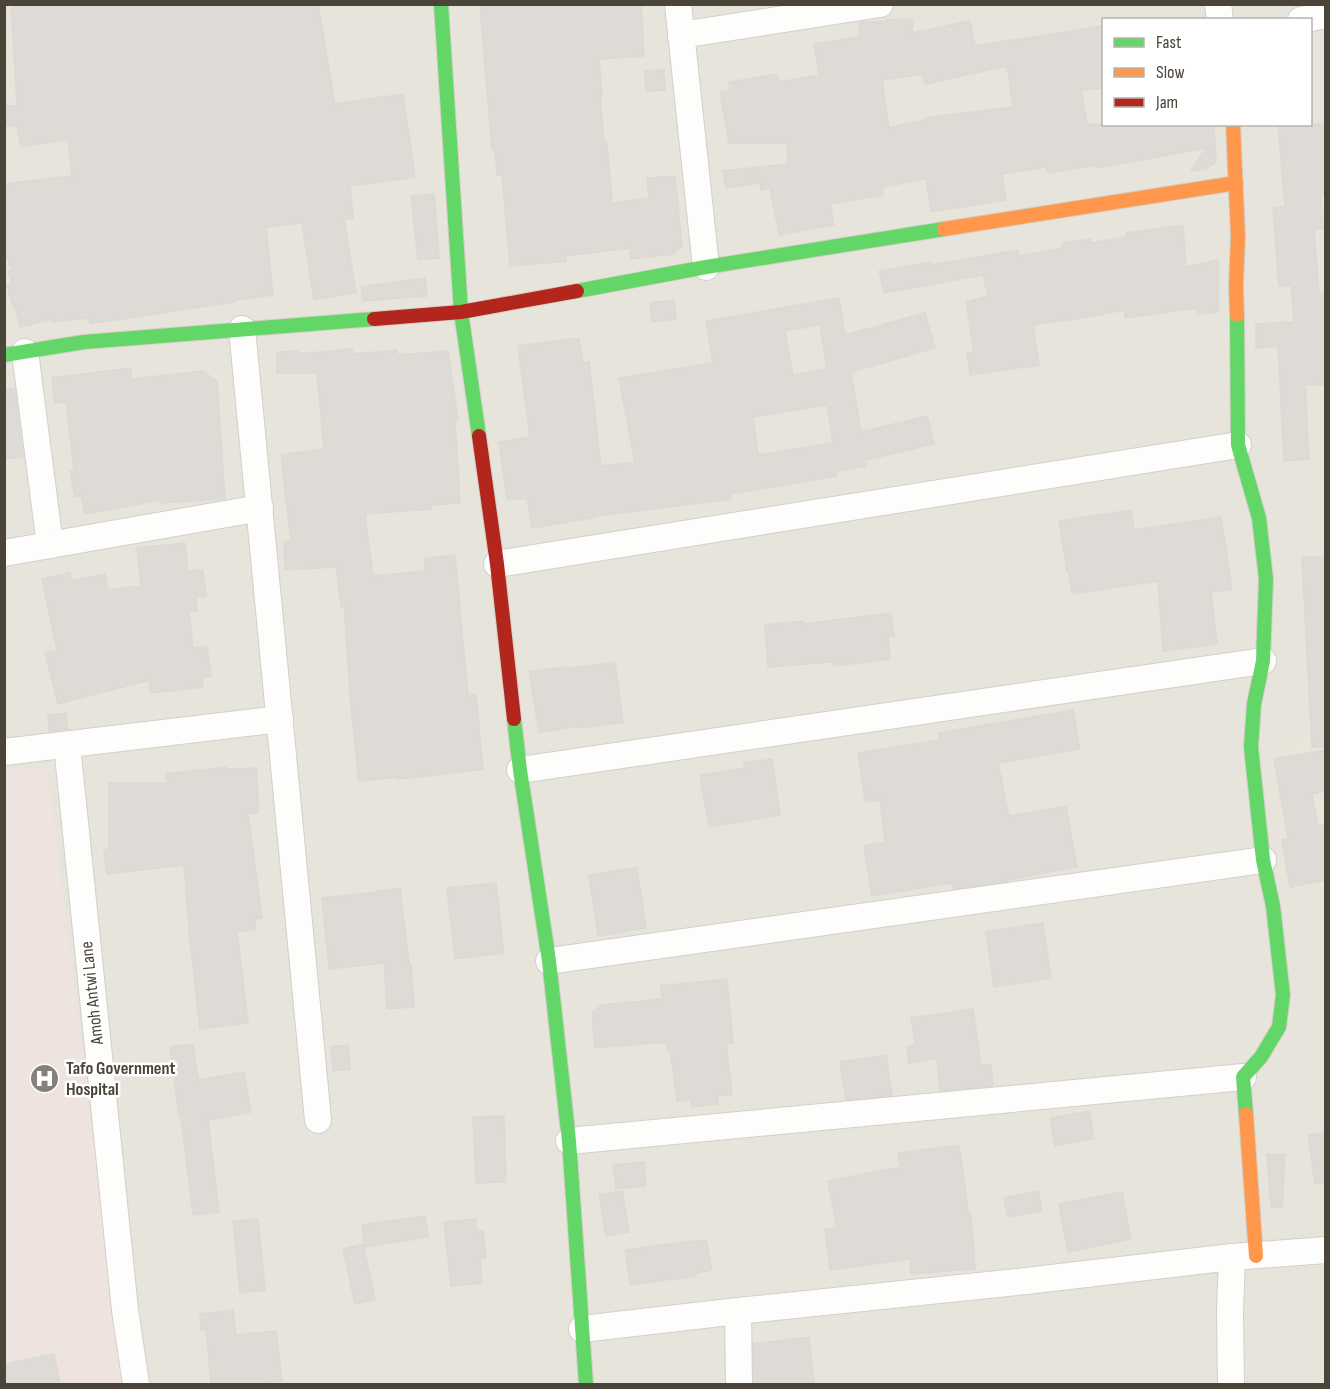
<svg xmlns="http://www.w3.org/2000/svg" width="1330" height="1389" font-family="'Sofia Sans Condensed',sans-serif">
  <rect width="100%" height="100%" fill="#f4f2ee"/>
  <path fill="#e7e4dc" fill-rule="evenodd" d="M5,5H1325V1384H5ZM1104,20H1310V124H1104Z"/>
  <path fill="#eae5da" d="M1325,732V883L1282,889L1268,763L1301,733Z"/>
  <path fill="#eee3df" d="M47,766L124,1384H5L4,771Z"/>
  <g fill="#dedbd6" stroke="#dcd9d4" stroke-width="1.5" fill-rule="evenodd">
    <path d="M11,4H318L335,104L403,94L415,177L350,186L353,218L344,219L356,293L314,300L302,223L266,227L273,295L233,300L234,302L102,322L90,323L89,318L53,322V319L20,327L15,306L13,307L7,286L12,284L8,271L12,270L4,250V184L72,176L68,139L21,147L17,126L4,125V105L17,106Z"/>
    <path d="M480,4H641L644,56L599,59L602,96H600L604,142H607L612,203L649,198L647,178L675,176L682,246L673,254L631,259L630,248L565,256L566,261L510,266L502,175H497L495,149L492,150Z"/>
    <path d="M913,19L912,33L970,21L975,46L1104,26V88L1081,90L1087,124L1214,126L1216,162L1206,169L1191,171L1206,148L1097,168V165L1048,173L1046,167L1002,174L1006,200L931,212L926,179L882,187L883,195L830,204L834,225L779,235L770,188L761,190L760,183L726,188L723,171L788,164L787,143H729L720,92L730,90L729,82L777,74L778,82L819,75L814,44L860,37L859,23L886,21V20ZM1007,66L1013,107L925,118V120L889,128L882,80L923,74L925,84Z"/>
    <path d="M664,70L665,90L646,91L645,71Z"/>
    <path d="M1278,124H1326V194L1321,195L1323,228L1314,229L1319,294H1326V384L1305,385L1309,459L1284,461L1278,346L1256,348V324L1294,322L1291,285L1279,286L1273,208L1285,207Z"/>
    <path d="M434,194L439,258L418,260L411,196Z"/>
    <path d="M1183,225L1186,267L1218,260V312L1198,314L1197,308L1125,318V310L1064,321V320L1033,325L1039,365L970,375L967,353L974,352L966,302L988,296L983,275L884,293L879,271L930,262L931,265L1018,250L1019,256L1063,248V243L1091,239V243L1126,237V233Z"/>
    <path d="M425,278L427,296L363,301L361,287Z"/>
    <path d="M839,298L845,335L925,313L935,348L851,372L861,432L927,416L934,444L866,460V466L836,471V476L731,494V499L596,516L597,517L532,528L527,498L507,500L499,442L530,437L518,346L579,338L583,363L589,362L601,466L635,462L619,378L713,363L706,321ZM820,325L827,369L793,375L785,331ZM827,405L833,443L758,455L753,417Z"/>
    <path d="M674,300L676,319L652,322L650,303Z"/>
    <path d="M352,349L353,354L397,350V355L448,351L458,420L455,421L460,503L431,505V509L365,514L373,576L425,571L424,559L455,555L468,696L476,695L483,769L419,777L397,779V777L359,781L351,708L344,606L341,607L336,567L285,570L284,542L291,541L281,455L324,449L317,373H277V352L298,351V354Z"/>
    <path d="M130,368L132,379L203,371L217,382L225,499L161,503V500L85,514L81,496L75,497L70,471L74,470L66,402L55,403L52,378Z"/>
    <path d="M15,389L23,457L4,459V390Z"/>
    <path d="M1131,510L1134,530L1221,517L1232,589L1211,592L1217,644L1163,651L1158,581L1072,594L1069,572H1067L1059,521Z"/>
    <path d="M185,543L188,571L203,570L206,596L196,597L197,611H189L193,648L207,646L211,676L202,677L203,687L151,693L149,680L58,704L45,653L57,650L42,579L70,573L71,581L105,574L108,590L141,586L137,548Z"/>
    <path d="M1326,556V747H1312L1302,558Z"/>
    <path d="M891,613L894,636H888L890,659L834,666L833,662L768,667L765,625L803,621V624Z"/>
    <path d="M615,662L623,722L579,728L578,726L539,733L529,672L564,667V669Z"/>
    <path d="M1073,710L1080,749L998,763L1009,816L1066,806L1077,867L1007,880V881L954,889L952,883L872,896L864,846L885,842L880,800L865,802L858,753L939,740L938,733Z"/>
    <path d="M66,713L68,729L49,731L48,715Z"/>
    <path d="M1326,750V791L1312,794L1318,826L1326,825V880L1290,887L1282,840L1288,839L1274,759Z"/>
    <path d="M772,759L780,815L709,827L700,775L744,768V763Z"/>
    <path d="M226,767V769L257,768L258,813H248L262,918L255,919L256,929L237,932L248,1023L200,1029L190,941L184,865L107,874L104,850L109,849V783H168L166,774Z"/>
    <path d="M637,867L646,928L598,936L589,875Z"/>
    <path d="M496,883L504,953L455,959L447,888Z"/>
    <path d="M400,888L409,964H411L414,1007L387,1009L384,963L329,969L322,898L378,892V891Z"/>
    <path d="M1043,923L1051,978L994,987L986,932Z"/>
    <path d="M727,979L733,1043L726,1044L732,1094L717,1096L718,1104L692,1107L691,1100L677,1101L670,1050H667L666,1042L595,1048L592,1013L602,1005L662,999L661,986Z"/>
    <path d="M973,1009L981,1065L991,1064L993,1086L940,1091L937,1058L909,1063L907,1047L915,1045L911,1018Z"/>
    <path d="M193,1044L198,1080L244,1072L251,1112L208,1120L219,1212L193,1215L181,1117H179L170,1047Z"/>
    <path d="M348,1045L350,1069L333,1071L331,1047Z"/>
    <path d="M886,1055L892,1095L846,1100L840,1062Z"/>
    <path d="M1089,1111L1094,1138L1055,1146L1050,1118Z"/>
    <path d="M504,1116L506,1182L476,1183L473,1117Z"/>
    <path d="M1326,1133V1183L1315,1184L1308,1135Z"/>
    <path d="M959,1145L969,1216L971,1215L975,1269L911,1274L910,1259L830,1270L825,1229L837,1228L828,1181L900,1167L898,1153Z"/>
    <path d="M1267,1154L1285,1155L1282,1208L1271,1207Z"/>
    <path d="M644,1162L646,1186L616,1189L613,1165Z"/>
    <path d="M622,1191L629,1232L606,1236L599,1195Z"/>
    <path d="M1038,1191L1042,1211L1008,1217L1004,1198Z"/>
    <path d="M1122,1192L1131,1239L1068,1252L1059,1204Z"/>
    <path d="M425,1216L428,1237L365,1247L362,1225Z"/>
    <path d="M258,1219L265,1290L240,1293L233,1221Z"/>
    <path d="M476,1219L477,1232L483,1231L486,1258L480,1259L482,1283L451,1286L444,1222Z"/>
    <path d="M706,1240L712,1270L695,1273L696,1276L630,1285L625,1250L691,1241V1242Z"/>
    <path d="M363,1244L375,1299L355,1304L343,1249Z"/>
    <path d="M233,1310L236,1335L276,1331L282,1381L250,1384H211L206,1329L201,1330L200,1314Z"/>
    <path d="M809,1337L814,1384H754L753,1344Z"/>
    <path d="M54,1354L60,1384H4V1364Z"/>
  </g>
  <g fill="none" stroke-linecap="round" stroke-linejoin="round">
    <defs>
      <g id="street">
        <path d="M678,4L706,267"/>
        <path d="M1218,4L1220,20"/>
        <path d="M1301,20L1326,15"/>
        <path d="M681,35L880,4"/>
        <path d="M242,329L318,1120"/>
        <path d="M25,352L50,545"/>
        <path d="M4,553L260,508"/>
        <path d="M497,564L1238,445"/>
        <path d="M67,745L125,1310L136,1384"/>
        <path d="M4,752L280,719"/>
        <path d="M520,770L1263,661"/>
        <path d="M549,961L1263,860"/>
        <path d="M569,1141L1243,1077"/>
        <path d="M738,1311L739,1384"/>
        <path d="M582,1329L738,1311L1026,1281L1232,1257L1326,1250"/>
        <path d="M1231,1384L1230,1312L1232,1257"/>
      </g>
      <g id="fast">
        <path d="M441,4L461,312L479,436"/>
        <path d="M577,291L706,267L944,229"/>
        <path d="M1237,315L1238,445L1259,518L1266,579L1263,661L1254,704L1251,747L1263,860L1273,906L1283,995L1279,1027L1261,1057L1243,1077L1246,1114"/>
        <path d="M4,355L84,342L374,319"/>
        <path d="M514,719L520,770L549,961L569,1141L586,1384"/>
      </g>
      <g id="slow">
        <path d="M1233,124L1238,236L1236,285L1237,315"/>
        <path d="M944,229L1236,183"/>
        <path d="M1246,1114L1256,1256"/>
      </g>
      <g id="jam">
        <path d="M374,319L461,312L577,291"/>
        <path d="M479,436L497,564L514,719"/>
      </g>
    </defs>
    <use href="#street" stroke="#d2d0cb" stroke-width="28"/>
    <use href="#fast" stroke="#d3cfc5" stroke-width="16"/>
    <use href="#slow" stroke="#d3cfc5" stroke-width="16"/>
    <use href="#jam" stroke="#d3cfc5" stroke-width="16"/>
    <use href="#street" stroke="#fdfdfc" stroke-width="26"/>
    <use href="#fast" stroke="#63d668" stroke-width="14"/>
    <use href="#slow" stroke="#ff974d" stroke-width="14"/>
    <use href="#jam" stroke="#b3261e" stroke-width="14"/>
  </g>
  <defs>
    <symbol id="hospital-disc" viewBox="-11 -11 22 22"><circle r="9.5" fill="#868178" stroke="#fff"/><path d="M-5-5h3v3.5h4V-5h3V5h-3V1.5h-4V5h-3Z" fill="#fff"/></symbol>
  </defs>
  <g fill-rule="evenodd">
    <use href="#hospital-disc" x="28" y="1062" width="33" height="33"/>
  </g>
  <g text-anchor="middle" dominant-baseline="central" stroke-width="5" stroke-linejoin="round" paint-order="stroke">
    <g font-size="18" fill="#4b4439" stroke="#fff">
      <text transform="translate(92 993) rotate(-96)">Amoh Antwi Lane</text>
    </g>
    <g font-size="18" font-weight="bold" fill="#4b4439" stroke="#fff" text-anchor="start">
      <text x="66" y="1068">Tafo Government<tspan x="66" dy="21">Hospital</tspan></text>
    </g>
  </g>
  <rect width="1330" height="1389" fill="none" stroke="#4b4439" stroke-width="12"/>
  <rect x="1102" y="18" width="210" height="108" fill="#ffffff" stroke="#b7b4b0" stroke-width="1.5"/>
  <rect x="1114" y="38" width="30" height="9" fill="#63d668" stroke="#b7b4b0" stroke-width="1.5"/>
  <text x="1156" y="48" font-size="18" fill="#4b4439">Fast</text>
  <rect x="1114" y="68" width="30" height="9" fill="#ff974d" stroke="#b7b4b0" stroke-width="1.5"/>
  <text x="1156" y="78" font-size="18" fill="#4b4439">Slow</text>
  <rect x="1114" y="98" width="30" height="9" fill="#b3261e" stroke="#b7b4b0" stroke-width="1.5"/>
  <text x="1156" y="108" font-size="18" fill="#4b4439">Jam</text>
</svg>
